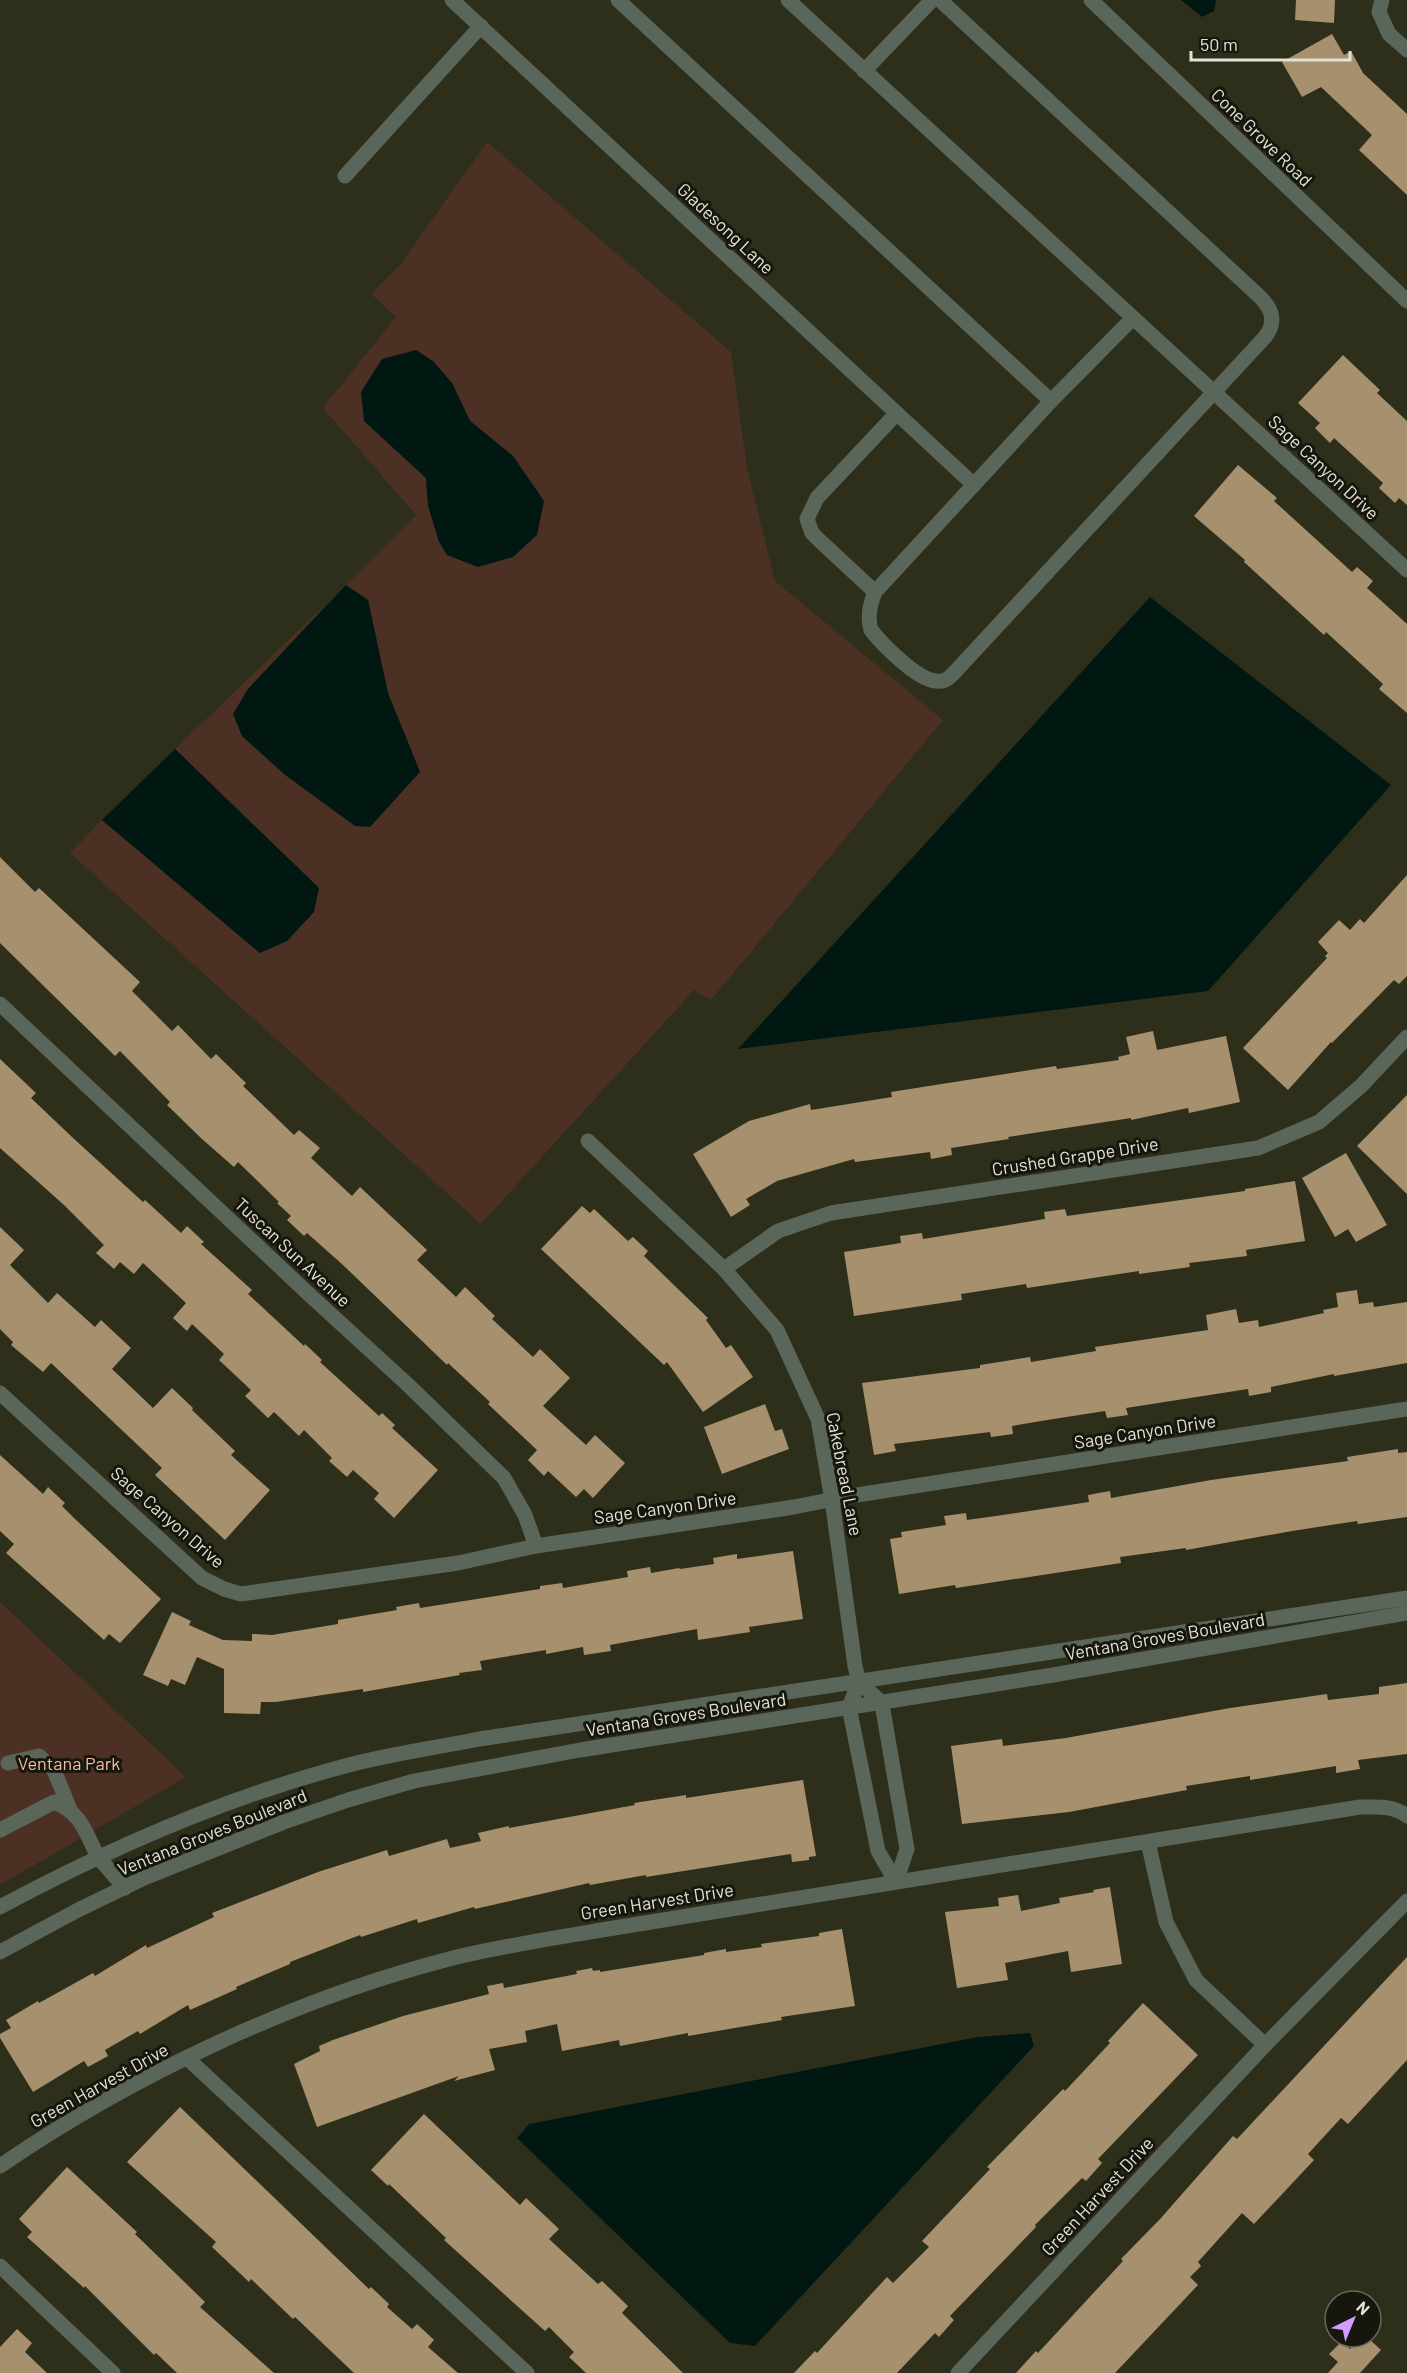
<svg xmlns="http://www.w3.org/2000/svg" width="1407" height="2373" font-family="Barlow,sans-serif">
  <rect width="100%" height="100%" fill="#2e2f1b"/>
  <g fill="#4c3023" fill-rule="evenodd">
    <path d="M487,142L731,352L747,468L775,581L943,720L711,1000L694,990L481,1224L70,853L102,820L260,953L319,888L175,749L327,603L248,689L242,736L284,774L355,826L420,772L388,693L368,600L346,585L416,515L323,408L396,317L371,294L400,265ZM452,383L470,421L513,456L428,506L426,478L364,421Z"/>
    <path d="M0,1602L186,1777L0,1885Z"/>
  </g>
  <g fill="#011712">
    <path d="M1181,0H1216L1214,11L1202,17Z"/>
    <path d="M416,350L433,361L452,383L470,421L513,456L544,501L537,535L513,557L478,567L447,555L439,542L428,506L426,478L364,421L361,392L382,359Z"/>
    <path d="M346,585L368,600L388,693L420,772L370,827L355,826L284,774L242,736L233,714L248,689Z"/>
    <path d="M1150,597L1391,785L1208,991L738,1049Z"/>
    <path d="M175,749L319,888L314,912L287,941L260,953L102,820Z"/>
    <path d="M1030,2033L1034,2046L755,2346L730,2343L517,2138L529,2124L978,2037Z"/>
  </g>
  <g fill="#a7906e">
    <path d="M1296,0H1335L1334,23L1295,20Z"/>
    <path d="M1332,34L1344,55L1351,51L1363,73L1407,114V195L1359,150L1372,135L1321,87L1302,97L1282,62Z"/>
    <path d="M1343,355L1380,390L1377,393L1407,421V505L1399,498L1395,503L1379,488L1383,483L1334,438L1330,443L1315,428L1320,423L1298,403Z"/>
    <path d="M1238,465L1277,498L1274,501L1352,572L1357,567L1373,581L1367,588L1407,624V713L1379,689L1383,684L1326,632L1324,635L1244,562L1245,560L1194,516Z"/>
    <path d="M0,857L35,892L39,888L140,982L132,991L172,1031L178,1025L211,1059L216,1054L246,1083L243,1086L294,1135L299,1130L320,1148L311,1158L352,1196L360,1187L427,1250L417,1260L456,1297L465,1287L495,1316L492,1319L533,1357L540,1349L570,1378L543,1406L586,1445L595,1435L625,1463L593,1498L584,1489L576,1497L548,1471L544,1476L528,1460L537,1450L488,1404L490,1402L448,1363L447,1365L343,1265L307,1233L304,1236L287,1220L291,1216L277,1203L279,1202L238,1162L234,1167L202,1139L167,1105L170,1102L120,1051L115,1056L0,943Z"/>
    <path d="M1407,875V976L1399,984L1394,980L1332,1043L1331,1042L1288,1090L1243,1048L1327,958L1325,956L1328,953L1318,942L1339,920L1350,930L1360,919L1364,923Z"/>
    <path d="M1153,1031L1157,1050L1226,1036L1240,1102L1189,1113L1188,1108L1131,1120V1118L1008,1137L1009,1139L951,1148L952,1155L931,1159L930,1152L855,1162L854,1159L777,1181L746,1199L750,1205L731,1217L693,1154L749,1121L810,1104L811,1110L892,1097L891,1092L948,1083L1056,1066L1057,1069L1119,1060L1118,1057L1130,1054L1126,1037Z"/>
    <path d="M0,1059L36,1093L31,1098L72,1137L143,1202L145,1200L181,1233L187,1226L204,1242L201,1244L252,1290L248,1294L304,1346L305,1344L322,1360L320,1362L379,1416L382,1413L395,1425L392,1428L438,1470L394,1518L374,1499L379,1493L353,1470L347,1477L329,1461L332,1458L304,1430L299,1436L274,1412L268,1418L245,1396L251,1390L219,1360L224,1354L192,1324L187,1331L173,1318L186,1303L143,1263L134,1274L120,1262L114,1269L96,1253L104,1245L64,1205L0,1148Z"/>
    <path d="M1407,1095V1194L1357,1146Z"/>
    <path d="M1346,1153L1387,1225L1356,1242L1348,1229L1335,1237L1302,1178Z"/>
    <path d="M1295,1181L1305,1241L1246,1250L1247,1256L1189,1263L1190,1267L1139,1274V1271L1027,1288L1026,1284L961,1294L962,1300L854,1316L844,1252L901,1243L900,1236L922,1233L923,1239L1045,1219L1044,1212L1065,1209L1067,1216L1245,1191V1189Z"/>
    <path d="M582,1206L590,1213L594,1209L628,1241L633,1237L648,1251L644,1256L708,1318L706,1320L726,1348L731,1345L753,1377L703,1412L667,1362L664,1365L541,1249Z"/>
    <path d="M0,1227L24,1250L10,1265L48,1303L57,1293L95,1327L101,1320L131,1348L112,1369L153,1408L172,1388L193,1408L192,1410L235,1451L231,1455L270,1490L225,1540L155,1475L162,1468L107,1416L51,1363L43,1372L11,1345L13,1342L0,1329Z"/>
    <path d="M1357,1290L1359,1304L1373,1302L1374,1307L1407,1302V1363L1334,1376V1374L1271,1387V1392L1249,1396L1248,1389L1126,1408L1128,1415L1107,1418L1105,1411L1041,1421L1012,1426L1013,1434L991,1437L990,1432L894,1444L896,1451L874,1455L862,1383L980,1368V1365L1030,1357L1031,1362L1096,1351L1095,1347L1208,1330L1206,1315L1236,1309L1239,1323L1258,1320L1259,1327L1324,1313L1323,1310L1338,1307L1336,1293Z"/>
    <path d="M765,1404L775,1431L782,1429L789,1449L722,1474L704,1427Z"/>
    <path d="M1398,1449V1453L1407,1452V1517L1358,1524L1357,1521L1292,1531L1186,1550V1548L1120,1557L1121,1563L956,1588L955,1585L899,1594L890,1539L902,1537L901,1532L946,1525L944,1516L966,1513L967,1520L996,1516L1089,1502L1088,1495L1110,1491L1111,1498L1211,1480L1348,1461L1347,1457Z"/>
    <path d="M0,1455L43,1494L48,1487L65,1503L62,1506L75,1519L161,1599L120,1643L109,1634L104,1640L6,1553L14,1544L0,1531Z"/>
    <path d="M793,1551L803,1619L749,1627L750,1632L698,1640L697,1629L610,1645L611,1651L584,1655L583,1647L546,1654V1650L480,1661L482,1670L459,1673L460,1675L363,1692V1689L276,1702H261L260,1714L224,1713V1669L197,1657L185,1685L171,1679L168,1686L143,1675L172,1612L191,1621L189,1625L223,1640L252,1641V1634L272,1635L338,1624V1620L397,1610L396,1607L419,1603L420,1608L540,1589V1586L562,1583L563,1588L628,1577L627,1571L650,1567L651,1573L679,1568L680,1569L714,1564L713,1558L737,1554V1559Z"/>
    <path d="M1407,1683V1754L1358,1760L1360,1769L1336,1773V1766L1250,1780V1776L1186,1786L1187,1790L1069,1812L962,1824L951,1746L1002,1739L1003,1746L1066,1738L1230,1708L1327,1694L1328,1700L1379,1694V1687Z"/>
    <path d="M803,1780L816,1856L809,1857V1860L792,1862L791,1854L646,1877V1875L590,1885L589,1883L475,1909L474,1907L418,1923L417,1919L361,1937L360,1935L290,1962V1964L236,1987L237,1989L190,2010L188,2005L140,2034L138,2031L105,2050L108,2056L88,2067L84,2061L33,2092L0,2038V2034L11,2028L6,2020L38,2001L39,2003L93,1973L95,1976L146,1945L147,1948L214,1917L212,1913L318,1872L387,1850L389,1856L447,1839L450,1848L481,1841L478,1833L509,1826V1828L635,1805L634,1803L686,1795V1798Z"/>
    <path d="M1110,1887L1122,1964L1071,1972L1068,1951L1005,1963L1008,1980L957,1988L945,1912L999,1906L998,1898L1018,1895L1021,1911L1060,1903L1059,1898L1094,1892L1093,1890Z"/>
    <path d="M842,1929L855,2006L781,2017L782,2020L688,2036V2033L620,2046L619,2040L562,2051L557,2024L525,2031L527,2042L489,2049L495,2070L454,2081L459,2076L317,2127L294,2064L320,2051L319,2046L333,2040L403,2016L489,1994L487,1986L503,1983L504,1988L577,1974L576,1971L592,1968L593,1971L600,1970V1972L704,1955V1953L726,1949V1952L762,1947L761,1944L819,1936V1933Z"/>
    <path d="M1407,1957V2060L1348,2124L1341,2118L1308,2154L1314,2160L1254,2224L1242,2213L1198,2262L1201,2266L1190,2277L1198,2285L1115,2373H1016L1036,2351L1038,2353L1123,2261L1121,2259L1161,2218L1233,2136L1237,2139Z"/>
    <path d="M1143,2003L1198,2055L1098,2159L1102,2163L1086,2181L1082,2178L1035,2225L1036,2227L950,2316L954,2320L939,2337L935,2333L897,2373H794L815,2351L817,2353L887,2277L893,2283L929,2247L922,2241L990,2169L987,2167L1063,2089L1065,2091L1110,2043L1108,2041Z"/>
    <path d="M180,2107L369,2289L371,2287L389,2304L387,2307L412,2329L417,2324L434,2340L428,2347L458,2373H354L295,2317L293,2319L251,2279L249,2282L212,2247L216,2242L127,2162Z"/>
    <path d="M424,2114L520,2205L526,2198L559,2229L549,2239L598,2284L602,2281L628,2306L622,2313L683,2373H586L569,2357L574,2352L549,2327L545,2331L444,2240L446,2238L389,2184L388,2186L371,2170Z"/>
    <path d="M67,2167L137,2232L135,2234L205,2302L200,2307L274,2373H177L156,2353L154,2355L85,2286L84,2288L27,2237L32,2232L19,2219Z"/>
    <path d="M17,2329L32,2343L25,2352L47,2373H0V2347Z"/>
    <path d="M1361,2337H1367L1381,2350L1360,2373H1328L1338,2362L1329,2354L1342,2341L1350,2349Z"/>
  </g>
  <g fill="none" stroke-linecap="round" stroke-linejoin="round">
    <g stroke="#5a6659" stroke-width="15">
      <path d="M452,0L974,485"/>
      <path d="M618,0L1051,401"/>
      <path d="M788,0L1407,570"/>
      <path d="M940,0L1260,297C1273,310 1276,323 1265,337L953,674C948,679 944,682 937,681C918,681 882,644 871,630C867,617 870,604 875,592L1051,401L1133,318"/>
      <path d="M1091,0L1407,301"/>
      <path d="M1382,0L1379,12L1389,34L1407,50"/>
      <path d="M864,71L932,0"/>
      <path d="M345,176L481,26"/>
      <path d="M875,592L819,540L812,533L807,519L817,498L896,414"/>
      <path d="M0,1004L313,1298L406,1383L504,1478L525,1515L536,1546"/>
      <path d="M588,1141L724,1269L777,1330L818,1419L832,1500L855,1666L859,1682L881,1702L883,1710L907,1849L896,1882"/>
      <path d="M724,1269L778,1231L831,1213L1258,1148L1319,1122L1361,1086L1407,1037"/>
      <path d="M0,1393L202,1578L224,1589L241,1594L458,1563L536,1546L794,1507L844,1497L1407,1409"/>
      <path d="M859,1682L849,1707L878,1851L896,1882"/>
      <path d="M8,1763L39,1756L54,1770L69,1807"/>
      <path d="M0,1830L54,1802C82,1813 85,1832 98,1857"/>
      <path d="M1148,1842L1166,1922L1196,1980L1265,2045"/>
      <path d="M188,2059L527,2373"/>
      <path d="M0,2166C133,2075 296,1998 453,1958C506,1945 560,1937 614,1928L1360,1807C1377,1807 1393,1805 1407,1816"/>
      <path d="M0,2266L113,2373"/>
      <path d="M958,2373L1265,2045L1407,1901"/>
    </g>
    <g stroke="#5a6659" stroke-width="15">
      <path d="M98,1857L125,1888"/>
      <path d="M0,1907C110,1848 224,1798 345,1766C389,1754 435,1748 479,1739L1407,1598"/>
      <path d="M0,1952L78,1910L144,1878L284,1822L348,1800L414,1781L580,1750L1053,1675L1407,1613"/>
    </g>
  </g>
  <g text-anchor="middle" dominant-baseline="central" stroke-width="6" stroke-linejoin="round" paint-order="stroke">
    <g font-size="18" fill="#e2e3d7" stroke="#16160d">
      <text transform="translate(1262 137) rotate(44)">Cone Grove Road</text>
      <text transform="translate(726 228) rotate(43)">Gladesong Lane</text>
      <text transform="translate(1324 467) rotate(43)">Sage Canyon Drive</text>
      <text transform="translate(1075 1156) rotate(-9)">Crushed Grappe Drive</text>
      <text transform="translate(293 1252) rotate(43)">Tuscan Sun Avenue</text>
      <text transform="translate(1145 1431) rotate(-9)">Sage Canyon Drive</text>
      <text transform="translate(845 1474) rotate(79)">Cakebread Lane</text>
      <text transform="translate(665 1507) rotate(-8)">Sage Canyon Drive</text>
      <text transform="translate(168 1517) rotate(41)">Sage Canyon Drive</text>
      <text transform="translate(1165 1636) rotate(-10)">Ventana Groves Boulevard</text>
      <text transform="translate(686 1714) rotate(-9)">Ventana Groves Boulevard</text>
      <text transform="translate(212 1832) rotate(-22)">Ventana Groves Boulevard</text>
      <text transform="translate(657 1901) rotate(-9)">Green Harvest Drive</text>
      <text transform="translate(99 2085) rotate(-29)">Green Harvest Drive</text>
      <text transform="translate(1097 2196) rotate(-47)">Green Harvest Drive</text>
    </g>
    <g font-size="18" fill="#fbbb9e" stroke="#16160d">
      <text x="69" y="1763">Ventana Park</text>
    </g>
  </g>
  <g transform="translate(1353 2319) rotate(43)"><circle r="28" fill="#16160d" stroke="#68685e" stroke-width="1.5"/>
  <path d="M0-4.5L10 22L0 15L-10 22Z" fill="#d19dfe"/>
  <text y="-9" font-size="16" font-weight="bold" text-anchor="middle" fill="#e2e3d7">N</text>
  </g>
  <path d="M1191 51v9h159v-9" fill="none" stroke="#e2e3d7" stroke-width="3"/>
  <text x="1200" y="51" font-size="18" fill="#e2e3d7" stroke="#16160d" stroke-width="4.5" paint-order="stroke">50 m</text>
</svg>
